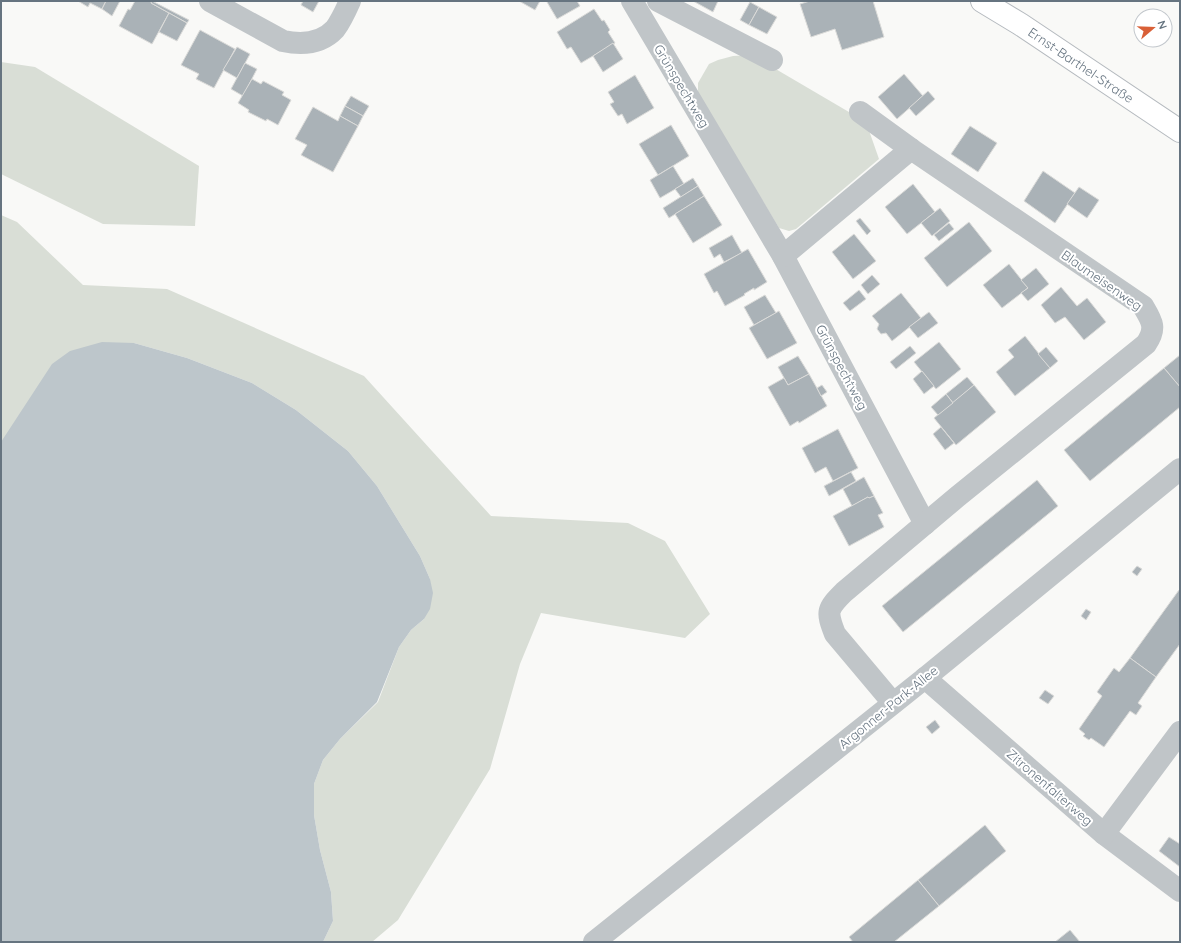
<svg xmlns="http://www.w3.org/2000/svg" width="1181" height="943" font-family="Quicksand,sans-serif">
  <rect width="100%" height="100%" fill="#f9f9f7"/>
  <g fill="#d9ded6">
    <path d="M752,55L866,122L879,159L796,229L789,231L779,228L698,93V83L709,64L718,60L733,56Z"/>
    <path d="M1,62L35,67L199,166L195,226L103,224L1,174Z"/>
    <path d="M1,215L17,222L83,285L167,289L364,376L491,516L628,523L665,541L710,614L685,638L541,613L520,664L490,769L398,920L372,942H323L333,921L331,892L320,850L314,815V784L323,760L340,739L378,702L399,647L411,630L424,619L430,579L420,556L377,486L348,451L296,410L252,383L187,358L134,343L1,442Z"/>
  </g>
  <path fill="#bdc6cb" d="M102,342L134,343L187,358L252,383L296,410L348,451L377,486L420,556L430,579L433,593L430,609L424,619L411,630L399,647L377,702L340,739L323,760L314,784V815L320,850L331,892L333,921L323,942H1V442L52,364L70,351Z"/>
  <g fill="#aab2b7" stroke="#dbdbd9">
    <path d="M78,1H106L102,9L90,3L88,7Z"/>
    <path d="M106,1H120L112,16L102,9Z"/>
    <path d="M135,1H152L151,3L169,13L152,44L119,26L128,9L130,10Z"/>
    <path d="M152,1L189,20L187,23L151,3Z"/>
    <path d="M303,1H319L313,12L301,5Z"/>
    <path d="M519,1H540L535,10Z"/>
    <path d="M548,1H577L580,6L557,19L547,2Z"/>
    <path d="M693,1H718L713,12Z"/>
    <path d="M810,1H873L884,37L842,50L835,29L811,37L800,4Z"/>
    <path d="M750,2L759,7L749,25L740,20Z"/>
    <path d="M759,7L777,17L767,34L749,25Z"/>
    <path d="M594,9L602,21L604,20L610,30L608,32L615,43L581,63L571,47L567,49L557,32Z"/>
    <path d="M169,13L187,23L177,41L159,32Z"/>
    <path d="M200,30L235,49L214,88L196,79L199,74L181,65Z"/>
    <path d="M613,43L623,59L603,72L593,56Z"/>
    <path d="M237,47L250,54L237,78L223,70Z"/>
    <path d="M245,63L257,69L243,96L231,89Z"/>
    <path d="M904,74L923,96L897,119L878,97Z"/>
    <path d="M635,75L654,108L627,124L622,114L618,116L610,104L614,102L608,92Z"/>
    <path d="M252,79L261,84L263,81L284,92L282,95L291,100L278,125L267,119L266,121L248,112L249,110L238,103Z"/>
    <path d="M928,91L935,99L916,116L909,108Z"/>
    <path d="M351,96L369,106L363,116L345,106Z"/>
    <path d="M345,106L363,116L358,126L340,116Z"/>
    <path d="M313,107L338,121L340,116L358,126L333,172L301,155L307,145L295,139Z"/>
    <path d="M671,125L689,156L658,175L639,144Z"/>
    <path d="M970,126L997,143L978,172L951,154Z"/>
    <path d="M673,166L684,184L660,198L650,180Z"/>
    <path d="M1043,171L1075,193L1055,223L1024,201Z"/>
    <path d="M693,178L698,186L681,197L675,189Z"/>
    <path d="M913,184L935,212L907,234L885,207Z"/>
    <path d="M698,186L704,196L669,218L663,208Z"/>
    <path d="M1079,187L1099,200L1087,218L1067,204Z"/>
    <path d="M704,196L722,225L693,243L675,214Z"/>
    <path d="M940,208L950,221L932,236L921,223Z"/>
    <path d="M860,218L871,231L867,235L856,221Z"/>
    <path d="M969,222L992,251L947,287L924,258Z"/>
    <path d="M949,223L954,229L939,241L934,235Z"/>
    <path d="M854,234L876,261L853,279L832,252Z"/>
    <path d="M732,235L742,253L724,262L720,254L714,258L709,248Z"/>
    <path d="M748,249L767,282L754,290V288L744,294L745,295L725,306L717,291L714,293L704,274Z"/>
    <path d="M1009,264L1028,288L1002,308L983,285Z"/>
    <path d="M1036,268L1049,284L1028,301L1021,293L1028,288L1021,280Z"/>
    <path d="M872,275L880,284L868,294L861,285Z"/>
    <path d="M1061,287L1077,306L1087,298L1106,322L1084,340L1065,317L1055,323L1041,305Z"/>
    <path d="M859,290L866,299L850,311L843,303Z"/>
    <path d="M901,293L921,318L892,341L886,333L881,334L877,329L879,324L872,316Z"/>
    <path d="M765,295L776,313L754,325L744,307Z"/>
    <path d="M779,311L797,343L767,359L749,328Z"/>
    <path d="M929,312L938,323L918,338L909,327Z"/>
    <path d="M1025,336L1050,368L1015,396L996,372L1014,357L1008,350Z"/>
    <path d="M939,342L961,369L936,389L914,362Z"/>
    <path d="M910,346L916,353L896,369L890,362Z"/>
    <path d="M1046,347L1058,361L1050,368L1038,354Z"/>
    <path d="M1180,355V387L1164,368Z"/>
    <path d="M798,356L809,374L788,385L778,367Z"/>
    <path d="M1164,368L1180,387V407L1090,481L1064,450Z"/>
    <path d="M922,371L934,386L924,394L913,379Z"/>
    <path d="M809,374L827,406L799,423L798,421L790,426L768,387L784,378L788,385Z"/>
    <path d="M967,377L974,385L953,403L946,394Z"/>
    <path d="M822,385L827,392L821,396L817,388Z"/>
    <path d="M974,385L996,412L956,445L934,418Z"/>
    <path d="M946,394L953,403L938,415L931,407Z"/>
    <path d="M941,427L954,443L945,450L933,434Z"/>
    <path d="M838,429L858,468L833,481L826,467L815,473L802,448Z"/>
    <path d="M851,472L856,481L829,496L824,486Z"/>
    <path d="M864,477L874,496L869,498L868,497L852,506L843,489Z"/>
    <path d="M1037,480L1058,506L903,632L882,606Z"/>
    <path d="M874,496L883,513L878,515L884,527L849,546L833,516L868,497L869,498Z"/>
    <path d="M1137,566L1142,569L1137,576L1132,572Z"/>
    <path d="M1179,590L1180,591V644L1156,677L1130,658Z"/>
    <path d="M1086,609L1091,612L1086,620L1081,616Z"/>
    <path d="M1130,658L1156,677L1138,703L1142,706L1136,715L1130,711L1104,747L1091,738L1089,740L1083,736L1085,734L1079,729L1102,696L1097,692L1114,668L1119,672Z"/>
    <path d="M1045,690L1054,696L1048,704L1039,698Z"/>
    <path d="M935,720L940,727L932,734L926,727Z"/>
    <path d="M985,825L1006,851L939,906L918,880Z"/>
    <path d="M1169,837L1180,844V867L1159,851Z"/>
    <path d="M918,880L939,906L894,942H853L849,937Z"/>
    <path d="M1070,930L1080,942H1055Z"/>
  </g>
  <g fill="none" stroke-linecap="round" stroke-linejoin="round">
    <defs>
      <path id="secondary" d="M982,1L1020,24L1180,131"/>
    </defs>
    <use href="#secondary" stroke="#b5babf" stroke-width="24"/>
    <g stroke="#c0c5c8" stroke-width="22">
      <path d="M210,1L283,41C302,45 321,44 335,29C341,21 346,10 350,1"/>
      <path d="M632,1L783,256L925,524"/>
      <path d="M658,1L772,60"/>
      <path d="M860,112L911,149L1143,306C1152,321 1157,328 1146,344L957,497L844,592C827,609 826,611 835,634L893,703"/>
      <path d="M783,256L911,149"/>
      <path d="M925,678L1104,834L1180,891"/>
      <path d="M1104,834L1180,732"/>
      <path d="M594,942L925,678L1180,469"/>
    </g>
    <use href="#secondary" stroke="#fff" stroke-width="22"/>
  </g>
  <g text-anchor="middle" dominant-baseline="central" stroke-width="4" stroke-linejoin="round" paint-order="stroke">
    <g font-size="13" fill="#667480" stroke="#fff">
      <text transform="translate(1081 65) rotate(34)">Ernst-Barthel-Straße</text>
      <text transform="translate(682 86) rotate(59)">Grünspechtweg</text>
      <text transform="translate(1102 280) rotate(35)">Blaumeisenweg</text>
      <text transform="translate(842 367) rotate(62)">Grünspechtweg</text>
      <text transform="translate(888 707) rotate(-39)">Argonner-Park-Allee</text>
      <text transform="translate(1050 787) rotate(41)">Zitronenfalterweg</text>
    </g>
  </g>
  <rect width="1181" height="943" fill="none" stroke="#667480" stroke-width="4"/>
  <g transform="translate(1153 28) rotate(71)"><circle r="19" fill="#ffffff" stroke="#c2c7cc"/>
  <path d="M0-3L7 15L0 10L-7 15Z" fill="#d96037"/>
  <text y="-6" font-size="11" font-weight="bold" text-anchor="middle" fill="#667480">N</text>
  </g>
</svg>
